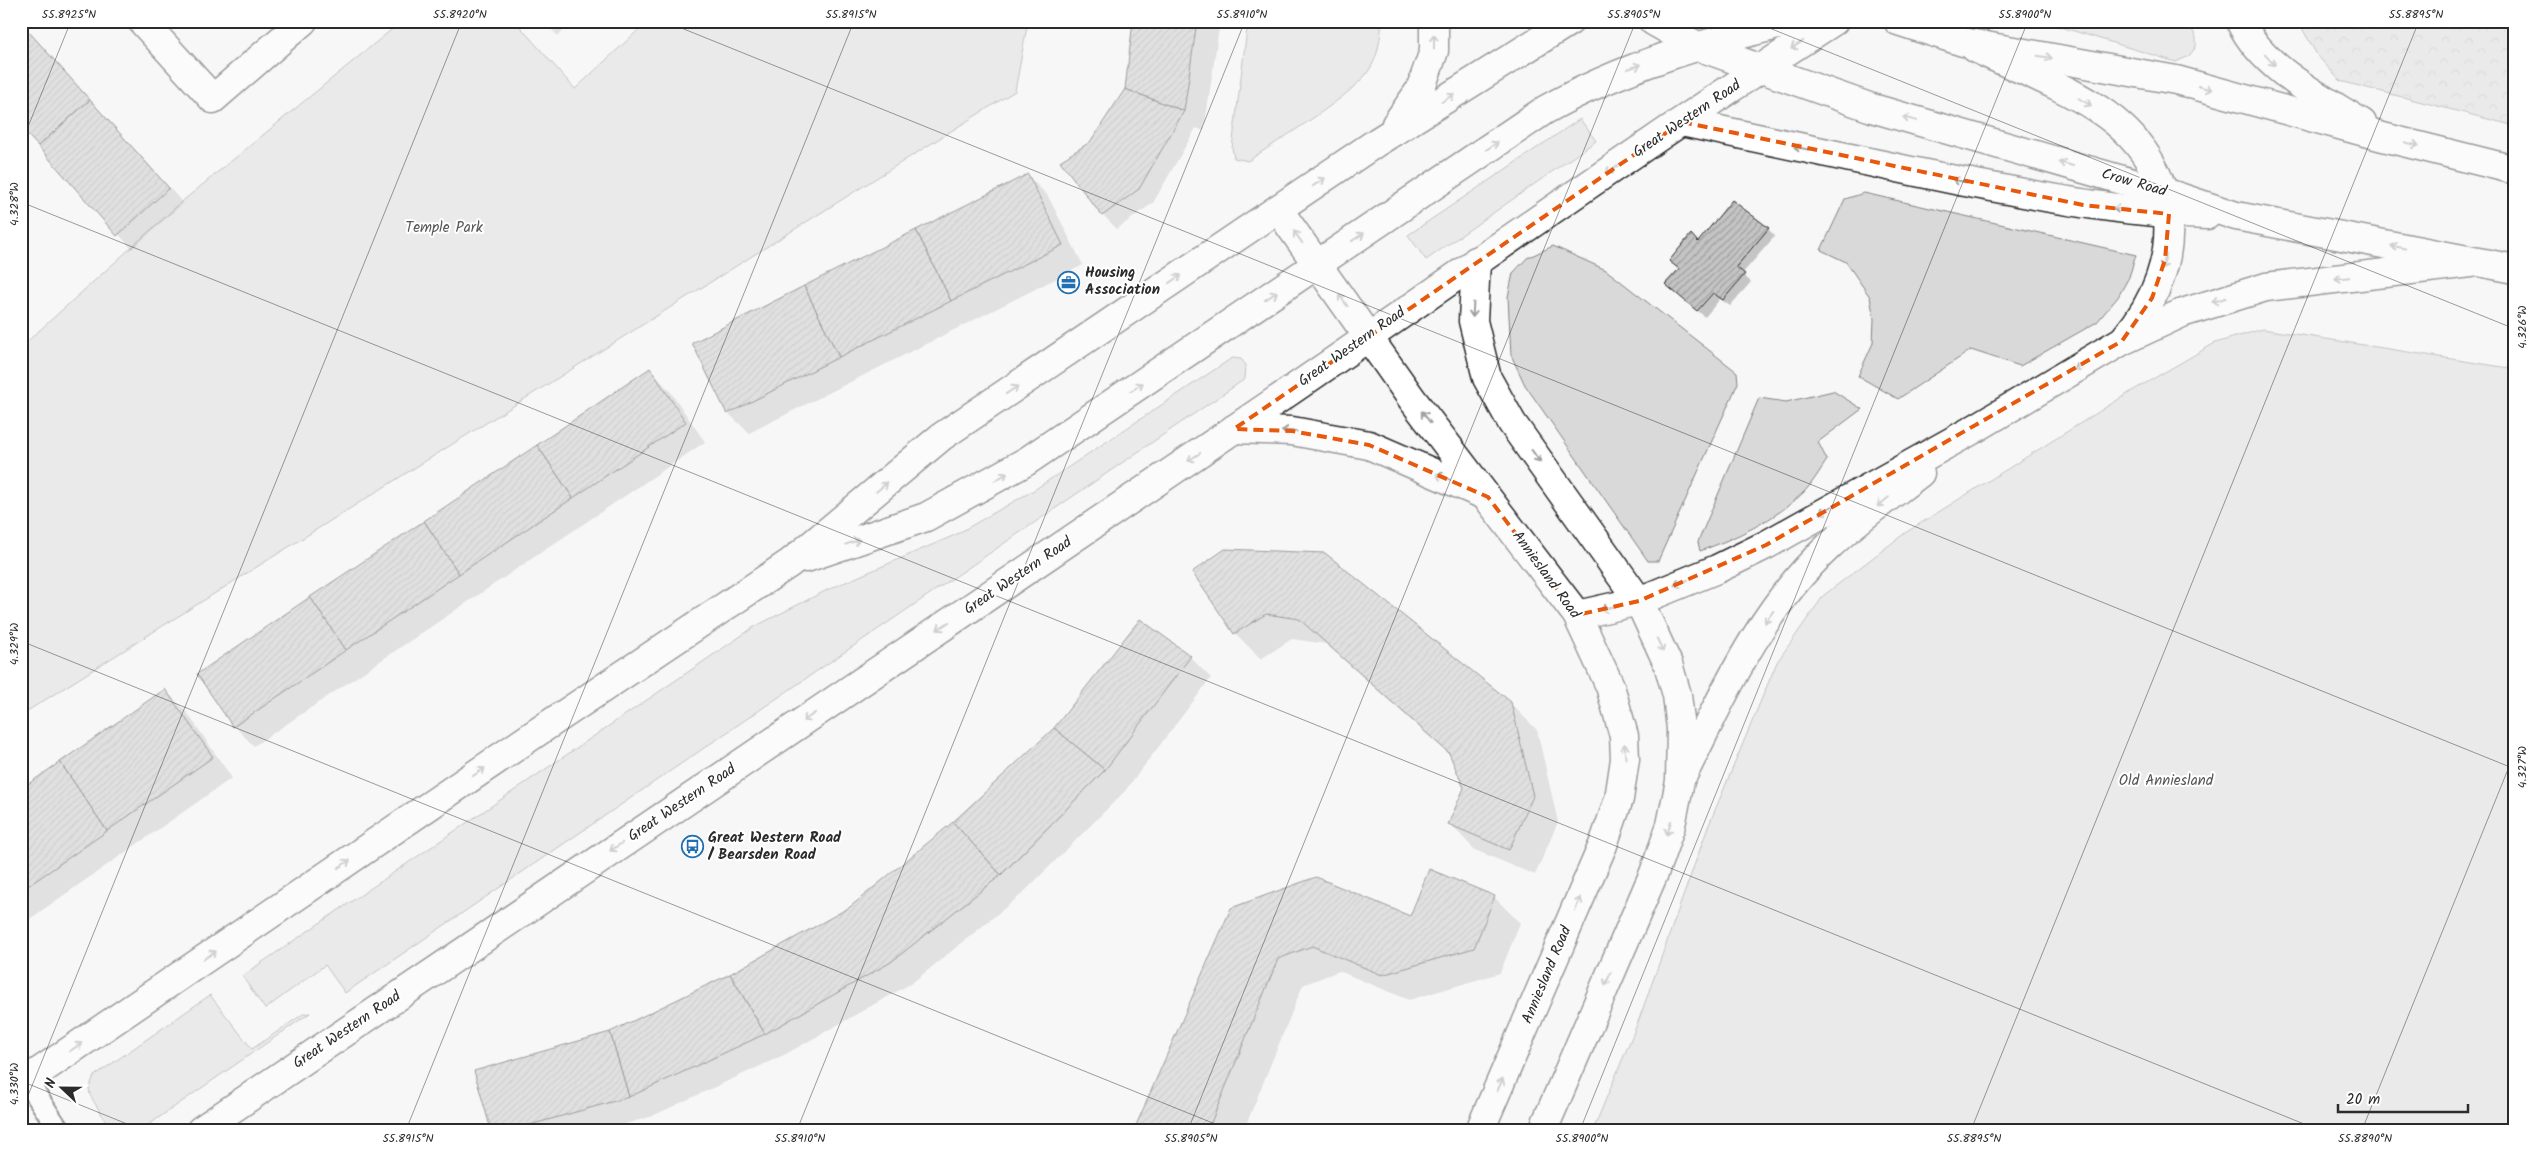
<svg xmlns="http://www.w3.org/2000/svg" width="2536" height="1151" font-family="Kalam,sans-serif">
  <defs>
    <pattern id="forest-crowns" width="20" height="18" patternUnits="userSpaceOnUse" patternTransform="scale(1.25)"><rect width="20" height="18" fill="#d9d9d9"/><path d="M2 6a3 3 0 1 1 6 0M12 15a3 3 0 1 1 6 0" fill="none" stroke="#bababa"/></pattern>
    <pattern id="building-hatch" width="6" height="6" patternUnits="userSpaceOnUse" patternTransform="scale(1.25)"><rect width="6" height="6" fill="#c4c4c4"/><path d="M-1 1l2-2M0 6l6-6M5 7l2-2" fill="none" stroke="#9f9f9f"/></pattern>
  </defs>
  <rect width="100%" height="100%" fill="#f7f7f7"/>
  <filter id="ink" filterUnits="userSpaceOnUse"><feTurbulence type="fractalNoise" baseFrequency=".02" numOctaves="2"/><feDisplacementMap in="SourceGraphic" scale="10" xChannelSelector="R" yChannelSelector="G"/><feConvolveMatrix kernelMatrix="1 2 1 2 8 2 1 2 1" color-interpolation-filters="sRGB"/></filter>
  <g filter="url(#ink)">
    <g fill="#d9d9d9" stroke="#828282">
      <path d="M402,21H515L575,89L648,21H1028L1015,91L21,715V347L185,199Z"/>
      <path d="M1248,21L1382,22C1380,38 1379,53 1371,67C1357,94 1277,141 1248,161L1234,158L1232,148Z"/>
      <path d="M2041,21H2187L2196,37V47L2189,56L2176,62Z"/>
      <path d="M1580,119L1596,141L1426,260L1408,235Z"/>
      <path d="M1864,193L2136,255L2129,277L2118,297L2097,322L2020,366L1971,350L1898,399L1858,376L1873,343L1874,319L1870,297L1846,262L1821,250L1845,199Z"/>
      <path d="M1553,246L1606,270L1737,372L1738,383L1658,561H1648L1525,385L1511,355L1508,297L1513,273L1527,258Z"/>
      <path d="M2263,329L2515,369V1130H1593L1638,1022L1708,827L1777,662L1824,595L1905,533L2132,391L2215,343Z"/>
      <path d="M1232,358L1241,359L1246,365L1245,379L345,993L325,965L265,1009L242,976L754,627L827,590L955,535L1034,490Z"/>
      <path d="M1833,391L1862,409L1818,442L1827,460C1820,470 1813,483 1804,492C1777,519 1736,538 1700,551L1698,542L1759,398L1786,402Z"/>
      <path d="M210,995L252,1049L303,1014L310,1013L141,1130H111L90,1095L89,1088L94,1076Z"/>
    </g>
    <path fill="url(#forest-crowns)" stroke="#828282" d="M2298,21H2515V126L2340,81L2317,55Z"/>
    <g fill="#0003">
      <path d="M543,21H574L558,36Z"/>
      <path d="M1134,21H1220L1204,131L1196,128L1153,203L1117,229L1103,215L1090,143L1126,89Z"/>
      <path d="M21,23L183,203L132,249L21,125Z"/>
      <path d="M1027,175L1048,196L1083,265L749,433L728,413Z"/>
      <path d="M1768,229L1775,236L1742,274L1751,282L1730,306L1720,299L1705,317L1673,291L1680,270L1698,244Z"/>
      <path d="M650,370L670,391L705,442L254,746L234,726Z"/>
      <path d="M1193,572L1510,703L1537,730L1558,822L1535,875L1475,850L1450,824L1465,788L1452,757L1326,644L1292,639L1261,659L1235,633Z"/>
      <path d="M1140,620L1190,657L1211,678L1125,791L1021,895L912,983L786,1054L650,1117L604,1130H492L610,1033L731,975L851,908L953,823L1055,729Z"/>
      <path d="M165,690L186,711L232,778L21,925V790Z"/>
      <path d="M1494,897L1520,923L1500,973L1409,1000L1339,971L1303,985L1244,1130H1136L1232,909L1411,917Z"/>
    </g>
    <g fill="url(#building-hatch)" stroke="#2b2b2b">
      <path d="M1133,21H1197L1184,111L1125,89Z"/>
      <path d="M21,23L90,100L38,146L21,128Z"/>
      <path d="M1125,89L1184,111L1139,189L1102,216L1060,161L1090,142Z"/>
      <path d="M90,100L169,188L117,236L38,146Z"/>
      <path d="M1028,174L1063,245L951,301L916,230Z"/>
      <path d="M1732,200L1769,228L1736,267L1745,274L1723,300L1713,293L1697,311L1665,284L1679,269L1669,261L1691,234L1698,242Z"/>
      <path d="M916,230L951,301L839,357L804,286Z"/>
      <path d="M804,286L839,357L727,414L692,343Z"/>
      <path d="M650,368L686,422L573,498L537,445Z"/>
      <path d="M537,445L573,498L459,574L424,521Z"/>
      <path d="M424,521L459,574L346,650L310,597Z"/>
      <path d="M1225,549L1325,553L1511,702L1533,796L1509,850L1448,824L1464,788L1449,753L1299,619L1266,614L1234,634L1192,572Z"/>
      <path d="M310,597L346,650L233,727L197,674Z"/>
      <path d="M1140,619L1191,656L1105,770L1054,728Z"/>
      <path d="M165,689L213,757L107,831L60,762Z"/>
      <path d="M1054,728L1105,770L1001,875L953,822Z"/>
      <path d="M60,762L107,831L21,891V789Z"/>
      <path d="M953,822L1001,875L891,962L765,1034L730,974L850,907Z"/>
      <path d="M1429,869L1495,896L1474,948L1382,975L1312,946L1278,959L1208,1130H1134L1231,908L1316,877L1410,916Z"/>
      <path d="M730,974L765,1034L629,1097L610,1032Z"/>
      <path d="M610,1032L629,1097L512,1130H491L474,1071Z"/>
    </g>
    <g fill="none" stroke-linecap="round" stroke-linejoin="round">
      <defs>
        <path id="lane" d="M27,1081L59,1130"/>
        <path id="street" d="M142,21L213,99L303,21"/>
        <g id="secondary">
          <path d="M1975,48C2016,68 2060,84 2098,109C2184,165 2189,262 2125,338"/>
          <path d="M1278,209L1412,399L1577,615L1610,686L1624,736L1625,759L1619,799L1603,845L1480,1130"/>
          <path d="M1476,261L1473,321L1487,378L1512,423L1639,601L1668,664L1677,695L1681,729L1680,781L1671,825L1654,873L1543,1130"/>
          <path d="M1234,429L1292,431L1369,445L1484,495"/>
          <path d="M1577,615L1639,601L1717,569L1766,545L1976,428L2122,341L2182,313L2266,287L2471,263"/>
          <path d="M1684,773C1724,693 1761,609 1828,547C1856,520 1889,497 1920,473"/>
        </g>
        <g id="primary">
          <path d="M1653,21L1697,46L1872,108L2164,192L2236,216L2515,269"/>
          <path d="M1898,21L1963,42L2176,80L2383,137L2515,170"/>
          <path d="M2240,21C2263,69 2319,96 2362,123"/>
          <path d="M1682,122C1774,142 1867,162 1960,181C2044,197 2121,213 2207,215"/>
          <path d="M1396,124L1420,90L1434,51V21"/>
          <path d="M806,558L926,517L1027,461L1545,110C1623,66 1708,41 1795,21"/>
          <path d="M21,1084L539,731L790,563L941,437L1377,142L1570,21"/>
          <path d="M201,1130C542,895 886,666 1227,434C1430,297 1628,153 1834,21"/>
        </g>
      </defs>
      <use href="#lane" stroke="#2b2b2b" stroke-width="24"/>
      <use href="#street" stroke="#2b2b2b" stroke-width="31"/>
      <use href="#secondary" stroke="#2b2b2b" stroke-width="31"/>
      <use href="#primary" stroke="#2b2b2b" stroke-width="31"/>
      <use href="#lane" stroke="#fff" stroke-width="20"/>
      <use href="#street" stroke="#fff" stroke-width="28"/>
      <use href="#secondary" stroke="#fff" stroke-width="28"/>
      <use href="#primary" stroke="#fff" stroke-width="28"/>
    </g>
    <defs><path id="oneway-shaft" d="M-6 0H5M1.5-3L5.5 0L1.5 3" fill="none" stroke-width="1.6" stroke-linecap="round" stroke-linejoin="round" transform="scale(1.25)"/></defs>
    <g stroke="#a0a0a0">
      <use href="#oneway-shaft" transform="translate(1434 42) rotate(-90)"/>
      <use href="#oneway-shaft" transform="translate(1797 45) rotate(147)"/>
      <use href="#oneway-shaft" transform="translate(2045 57) rotate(10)"/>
      <use href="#oneway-shaft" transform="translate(2270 60) rotate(46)"/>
      <use href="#oneway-shaft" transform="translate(1634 67) rotate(-18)"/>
      <use href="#oneway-shaft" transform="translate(2205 88) rotate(15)"/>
      <use href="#oneway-shaft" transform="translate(1448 98) rotate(-32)"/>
      <use href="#oneway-shaft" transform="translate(2085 102) rotate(30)"/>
      <use href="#oneway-shaft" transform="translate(1910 119) rotate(-164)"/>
      <use href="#oneway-shaft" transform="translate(2412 144) rotate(14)"/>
      <use href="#oneway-shaft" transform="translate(1492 146) rotate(-34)"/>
      <use href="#oneway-shaft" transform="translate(1801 148) rotate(-168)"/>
      <use href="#oneway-shaft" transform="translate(2066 164) rotate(-164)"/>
      <use href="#oneway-shaft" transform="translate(1612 169) rotate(146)"/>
      <use href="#oneway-shaft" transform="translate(1960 181) rotate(-169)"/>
      <use href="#oneway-shaft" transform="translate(1319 182) rotate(-34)"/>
      <use href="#oneway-shaft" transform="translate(2120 209) rotate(-174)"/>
      <use href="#oneway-shaft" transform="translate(1298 237) rotate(-125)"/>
      <use href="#oneway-shaft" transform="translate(1358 237) rotate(-34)"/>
      <use href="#oneway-shaft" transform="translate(2398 247) rotate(-169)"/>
      <use href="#oneway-shaft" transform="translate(2164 262) rotate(105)"/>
      <use href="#oneway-shaft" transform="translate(2342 278) rotate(174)"/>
      <use href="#oneway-shaft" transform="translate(1175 279) rotate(-35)"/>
      <use href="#oneway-shaft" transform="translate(1271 296) rotate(-34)"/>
      <use href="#oneway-shaft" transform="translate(1343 300) rotate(-126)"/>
      <use href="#oneway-shaft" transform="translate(2219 300) rotate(162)"/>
      <use href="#oneway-shaft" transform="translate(1473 310) rotate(93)"/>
      <use href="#oneway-shaft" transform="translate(2080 366) rotate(149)"/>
      <use href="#oneway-shaft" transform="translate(1137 387) rotate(-34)"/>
      <use href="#oneway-shaft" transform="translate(1012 390) rotate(-34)"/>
      <use href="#oneway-shaft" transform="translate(1426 417) rotate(-128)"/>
      <use href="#oneway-shaft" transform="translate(1289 431) rotate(-177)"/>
      <use href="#oneway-shaft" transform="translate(1536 456) rotate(54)"/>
      <use href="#oneway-shaft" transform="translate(1194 457) rotate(146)"/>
      <use href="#oneway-shaft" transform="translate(1001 477) rotate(-30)"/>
      <use href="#oneway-shaft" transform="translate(1443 477) rotate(-157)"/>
      <use href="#oneway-shaft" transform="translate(882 487) rotate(-40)"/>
      <use href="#oneway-shaft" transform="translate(1883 502) rotate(141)"/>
      <use href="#oneway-shaft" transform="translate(1826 510) rotate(151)"/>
      <use href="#oneway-shaft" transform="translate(853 542) rotate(-19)"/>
      <use href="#oneway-shaft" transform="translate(1681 583) rotate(158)"/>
      <use href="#oneway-shaft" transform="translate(1608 608) rotate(167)"/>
      <use href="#oneway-shaft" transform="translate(1769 617) rotate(125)"/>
      <use href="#oneway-shaft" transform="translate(943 626) rotate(146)"/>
      <use href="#oneway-shaft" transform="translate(1660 645) rotate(65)"/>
      <use href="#oneway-shaft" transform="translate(809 717) rotate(146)"/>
      <use href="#oneway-shaft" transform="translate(1625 751) rotate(-94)"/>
      <use href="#oneway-shaft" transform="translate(479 772) rotate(-34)"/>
      <use href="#oneway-shaft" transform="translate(1669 828) rotate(107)"/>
      <use href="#oneway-shaft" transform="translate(616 847) rotate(146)"/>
      <use href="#oneway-shaft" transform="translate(344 864) rotate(-34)"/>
      <use href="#oneway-shaft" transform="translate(1578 904) rotate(-67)"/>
      <use href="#oneway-shaft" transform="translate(210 955) rotate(-34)"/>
      <use href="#oneway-shaft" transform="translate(1608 979) rotate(113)"/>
      <use href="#oneway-shaft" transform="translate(76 1047) rotate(-34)"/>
      <use href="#oneway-shaft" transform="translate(1500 1085) rotate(-67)"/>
    </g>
  </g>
  <path d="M0 0H2536V1151H0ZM1682,122L2083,205L2169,214L2165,260L2152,298L2122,341L1766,545L1639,601L1577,615L1488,497L1369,445L1292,431L1234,429Z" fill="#f7f7f7" fill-opacity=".55" fill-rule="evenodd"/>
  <path fill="none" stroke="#e8590c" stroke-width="4" stroke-dasharray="10 6" stroke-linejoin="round" d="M1682,122L2083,205L2169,214L2165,260L2152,298L2122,341L1766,545L1639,601L1577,615L1488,497L1369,445L1292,431L1234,429Z"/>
  <path fill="none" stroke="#2b2b2b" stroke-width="1" stroke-opacity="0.45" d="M664,21L2515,769M1752,21L2515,329M21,144L71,21M21,202L2319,1130M21,641L1230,1130M21,1081L142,1130M21,1113L462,21M406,1130L854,21M797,1130L1245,21M1188,1130L1636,21M1580,1130L2028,21M1971,1130L2419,21M2362,1130L2515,752"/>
  <defs>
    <symbol id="office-ring" viewBox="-11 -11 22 22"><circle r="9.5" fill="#fff" stroke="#1f6fb2" stroke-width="1.5"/><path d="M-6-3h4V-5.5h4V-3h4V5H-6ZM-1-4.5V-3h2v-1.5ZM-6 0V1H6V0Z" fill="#1f6fb2"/></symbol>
    <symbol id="bus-ring" viewBox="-11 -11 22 22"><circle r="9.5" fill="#fff" stroke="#1f6fb2" stroke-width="1.5"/><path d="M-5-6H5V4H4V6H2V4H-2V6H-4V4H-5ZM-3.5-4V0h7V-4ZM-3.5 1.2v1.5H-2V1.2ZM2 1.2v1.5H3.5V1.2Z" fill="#1f6fb2"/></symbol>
  </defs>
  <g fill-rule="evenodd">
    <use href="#office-ring" x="1056" y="270" width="25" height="25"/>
    <use href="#bus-ring" x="680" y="834" width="25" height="25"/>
  </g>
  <g text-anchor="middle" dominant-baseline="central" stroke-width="4" stroke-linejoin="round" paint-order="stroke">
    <g font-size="15" fill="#2b2b2b" stroke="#fff">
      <text transform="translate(1687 119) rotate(-34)">Great Western Road</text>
      <text transform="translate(2134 183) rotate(16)">Crow Road</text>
      <text transform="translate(1352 347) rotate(-35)">Great Western Road</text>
      <text transform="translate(1546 575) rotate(54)">Anniesland Road</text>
      <text transform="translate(1018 576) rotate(-34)">Great Western Road</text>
      <text transform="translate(682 803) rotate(-34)">Great Western Road</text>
      <text transform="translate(1547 975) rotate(-67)">Anniesland Road</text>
      <text transform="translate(347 1030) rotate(-34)">Great Western Road</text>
    </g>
    <g font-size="15" fill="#565656" stroke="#fff">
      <text x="444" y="228">Temple Park</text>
      <text x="2166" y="781">Old Anniesland</text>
    </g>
    <g font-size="15" font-weight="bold" fill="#2b2b2b" stroke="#fff" text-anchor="start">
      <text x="1085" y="273">Housing<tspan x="1085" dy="17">Association</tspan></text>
      <text x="708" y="838">Great Western Road<tspan x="708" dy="17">/ Bearsden Road</tspan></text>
    </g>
  </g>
  <rect width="2536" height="1151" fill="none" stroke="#fff" stroke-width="55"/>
  <g transform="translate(62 1088) rotate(292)" stroke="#ffffff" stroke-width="4" paint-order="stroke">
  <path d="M0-4L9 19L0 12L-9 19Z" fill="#2b2b2b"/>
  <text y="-8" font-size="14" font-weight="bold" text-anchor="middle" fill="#2b2b2b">N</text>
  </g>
  <path d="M2338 1104v8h130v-8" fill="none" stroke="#2b2b2b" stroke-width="2.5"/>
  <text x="2346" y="1104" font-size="15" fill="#2b2b2b" stroke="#ffffff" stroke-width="4" paint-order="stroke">20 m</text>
  <rect x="28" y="28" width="2480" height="1096" fill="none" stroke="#2b2b2b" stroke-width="2"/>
  <g font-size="12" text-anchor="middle" fill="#2b2b2b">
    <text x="69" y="18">55.8925°N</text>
    <text x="460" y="18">55.8920°N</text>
    <text x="851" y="18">55.8915°N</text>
    <text x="1242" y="18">55.8910°N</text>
    <text x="1634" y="18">55.8905°N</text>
    <text x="2025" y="18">55.8900°N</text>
    <text x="2416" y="18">55.8895°N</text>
    <text transform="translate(14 204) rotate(-90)" y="4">4.328°W</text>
    <text transform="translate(2522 327) rotate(-90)" y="4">4.326°W</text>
    <text transform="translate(14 644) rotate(-90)" y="4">4.329°W</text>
    <text transform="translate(2522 767) rotate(-90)" y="4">4.327°W</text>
    <text transform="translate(14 1084) rotate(-90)" y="4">4.330°W</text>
    <text x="408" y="1142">55.8915°N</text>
    <text x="800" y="1142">55.8910°N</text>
    <text x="1191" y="1142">55.8905°N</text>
    <text x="1582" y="1142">55.8900°N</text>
    <text x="1974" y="1142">55.8895°N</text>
    <text x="2365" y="1142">55.8890°N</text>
  </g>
</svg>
